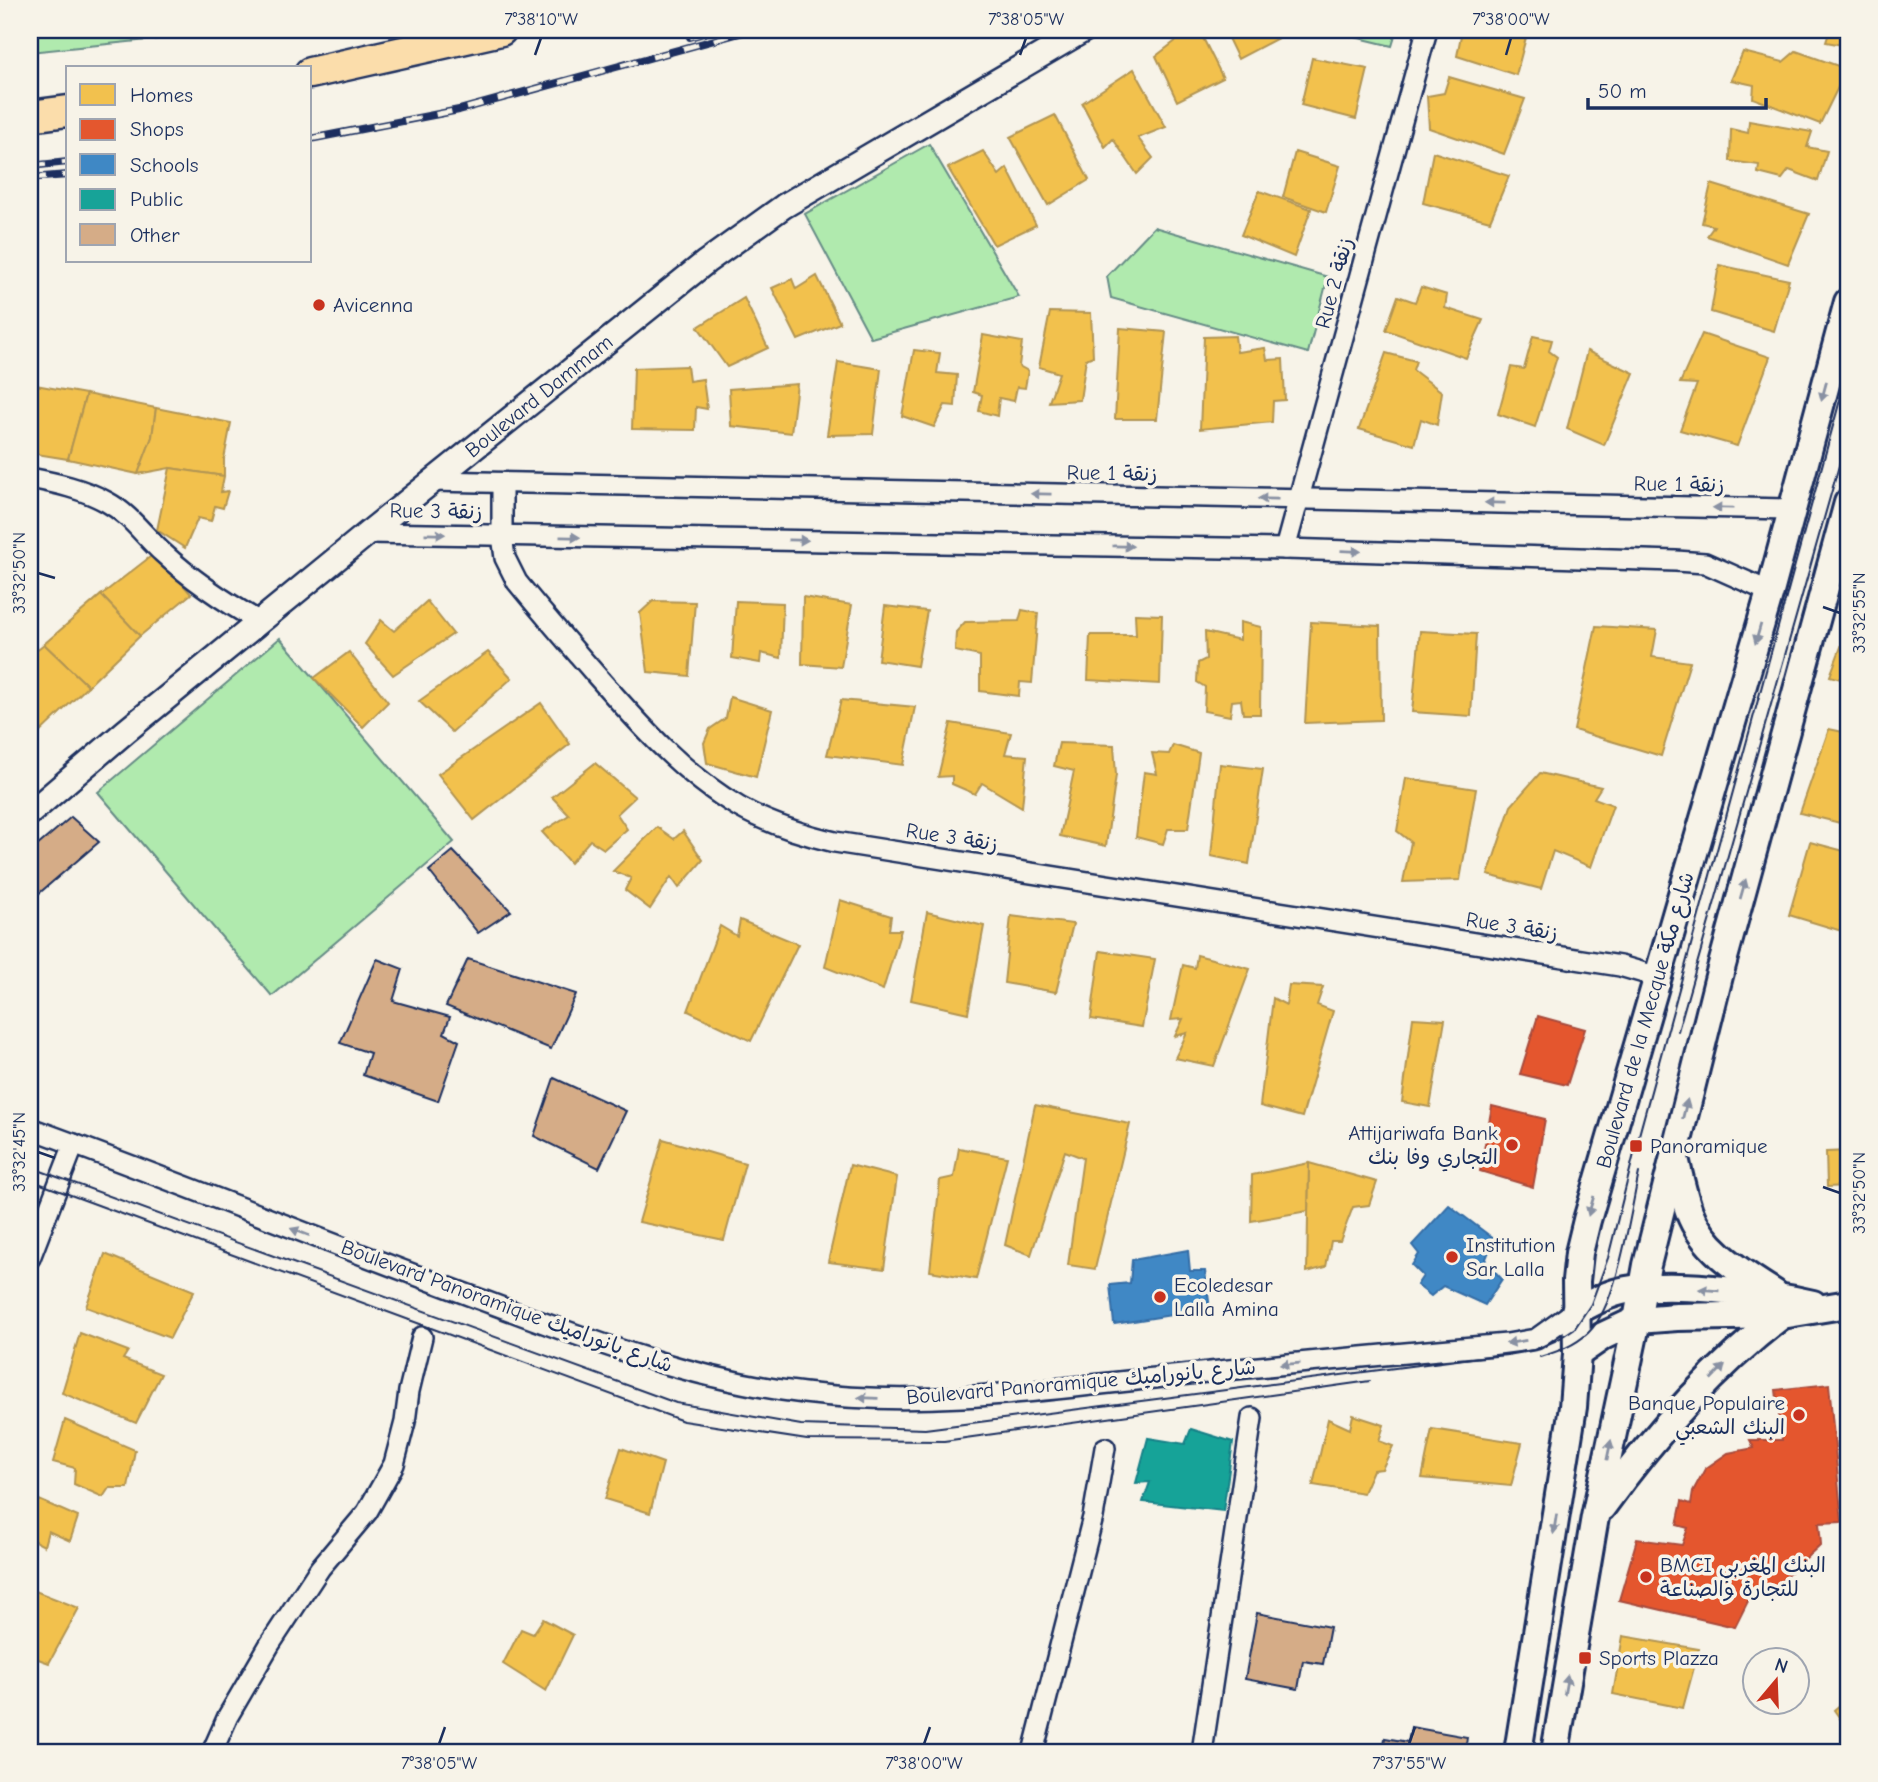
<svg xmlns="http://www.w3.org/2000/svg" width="1878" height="1782" font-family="'Comic Neue','Playpen Sans Arabic',sans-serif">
  <rect width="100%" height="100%" fill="#f7f3e8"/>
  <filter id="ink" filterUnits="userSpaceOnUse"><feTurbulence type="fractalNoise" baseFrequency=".0143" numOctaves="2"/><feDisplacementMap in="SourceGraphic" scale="14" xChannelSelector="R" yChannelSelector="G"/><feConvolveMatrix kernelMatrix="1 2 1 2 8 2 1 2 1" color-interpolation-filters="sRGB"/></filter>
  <g filter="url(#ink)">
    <g fill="#b0eaae" stroke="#668c86" stroke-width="2">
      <path d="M30,30H156L157,39L30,52Z"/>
      <path d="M1326,30H1397L1392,46Z"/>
      <path d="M929,144L1019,297L871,338L805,214Z"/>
      <path d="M1154,227L1328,277L1308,353L1111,298L1107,276Z"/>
      <path d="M280,638L454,842L272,996L98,792Z"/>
    </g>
    <g fill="#f2c14e" stroke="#b29553" stroke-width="2">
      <path d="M1190,30H1199L1223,78L1177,101L1156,56Z"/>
      <path d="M1224,30H1293L1238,59Z"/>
      <path d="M1462,30H1528L1516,75L1457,56Z"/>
      <path d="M1830,30H1848V46L1826,42Z"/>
      <path d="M1796,51L1847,69L1820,124L1753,98L1754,85L1731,80L1743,52L1783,62Z"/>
      <path d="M1312,58L1368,69L1356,119L1301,105Z"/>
      <path d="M1134,69L1166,127L1138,138L1153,158L1137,174L1113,139L1105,147L1082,103Z"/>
      <path d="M1449,77L1525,99L1504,154L1429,128L1427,96L1444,93Z"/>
      <path d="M1055,115L1089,180L1048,205L1010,137Z"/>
      <path d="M1749,121L1812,132L1807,147L1827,151L1818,181L1789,170L1782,179L1758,173L1759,165L1730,161L1731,129L1748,133Z"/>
      <path d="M983,151L999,175L1007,168L1036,225L994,245L948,168Z"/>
      <path d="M1295,152L1340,166L1326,212L1283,197Z"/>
      <path d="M1433,152L1509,176L1490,221L1423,203Z"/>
      <path d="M1711,184L1809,214L1788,264L1707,236L1714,226L1702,223Z"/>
      <path d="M1259,191L1311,209L1294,257L1241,235Z"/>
      <path d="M1719,265L1789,280L1774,331L1711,312Z"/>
      <path d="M817,276L840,323L798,340L772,288L792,279L796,289Z"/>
      <path d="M1421,287L1447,295L1445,308L1483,320L1466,358L1386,330L1398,296L1415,302Z"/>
      <path d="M744,298L768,348L727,367L698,327Z"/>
      <path d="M1050,312L1091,313L1093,356L1086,359L1080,400L1049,402L1059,373L1039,367Z"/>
      <path d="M1120,328L1166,332L1157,419H1115Z"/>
      <path d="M1702,334L1770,357L1737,446L1680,430L1697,384L1680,383Z"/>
      <path d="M983,335L1022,342L1019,366L1028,371L1025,388L1017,387L1014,401L999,398L997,416L979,411L982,395L973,392Z"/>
      <path d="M1235,336L1237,352L1265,348L1267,360L1283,359L1285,400L1273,401L1272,422L1200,429L1204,337Z"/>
      <path d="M1533,336L1552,340L1549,351L1557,357L1535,427L1498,414L1511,367L1524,369Z"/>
      <path d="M914,350L940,353L937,373L957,375L955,406L945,405L934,427L902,416Z"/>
      <path d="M1587,351L1634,373L1604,445L1567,429Z"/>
      <path d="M1386,353L1416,361L1413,370L1442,392L1437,425L1421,419L1414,445L1359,429Z"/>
      <path d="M838,362L881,369L873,434L827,435Z"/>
      <path d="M687,366L689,381L703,379L707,409L696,407L695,430L632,429L634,368Z"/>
      <path d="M30,384L86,394L68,459L30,453Z"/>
      <path d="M797,384L791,433L731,426L729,389Z"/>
      <path d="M86,394L156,408L152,437L138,474L68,459Z"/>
      <path d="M156,408L231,423L224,459V476L170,468L138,474L152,437Z"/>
      <path d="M170,468L224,476L221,492L228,491L223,508L215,506L211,521L198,518L185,548L157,530Z"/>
      <path d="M155,553L191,594L140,636L101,595Z"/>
      <path d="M101,595L140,636L88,686L44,644Z"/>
      <path d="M803,597L852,605L841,667L802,664Z"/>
      <path d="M427,601L453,634L393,675L365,644L381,620L394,631Z"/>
      <path d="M653,601L695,602L689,676L648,672L640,613Z"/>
      <path d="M736,601L783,603L781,658L761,653L760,663L732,658Z"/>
      <path d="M885,606L927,611L917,666L878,660Z"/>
      <path d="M1022,610L1038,613L1032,683L1020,682L1019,696L980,691V656L955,651L956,632L965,622L1019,621Z"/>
      <path d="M1135,614L1162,615L1160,684L1088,680L1090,635H1136Z"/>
      <path d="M1240,622L1261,627L1260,714H1243L1241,700L1232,701L1230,716L1204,711L1205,687L1197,682L1198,663L1206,659L1205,632L1240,640Z"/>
      <path d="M1311,622L1380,626L1381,720L1305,723Z"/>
      <path d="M1596,626L1657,630L1652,657L1690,662L1661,756L1574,730Z"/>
      <path d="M1848,628V681L1830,676Z"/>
      <path d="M1420,631L1476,634L1471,716L1412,712Z"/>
      <path d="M44,644L88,686L30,742V655Z"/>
      <path d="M349,652L388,702L363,727L314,678Z"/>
      <path d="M488,652L512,678L452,732L419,701Z"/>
      <path d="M730,697L772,710L756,777L707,763L704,743L710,729L726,718Z"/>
      <path d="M841,700L915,707L903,765L827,755Z"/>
      <path d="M541,703L570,744L474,820L438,774Z"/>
      <path d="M951,723L1011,733L1005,754L1027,756L1022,807L982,783L975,794L952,784V776L938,777Z"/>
      <path d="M1829,729L1848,733V825L1800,813Z"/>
      <path d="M1059,743L1114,745L1116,775L1106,846L1060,836L1074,771L1054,766Z"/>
      <path d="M1173,745L1199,753L1188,829H1168L1163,844L1136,837L1144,772L1157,774L1152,753L1169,754Z"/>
      <path d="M595,763L635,797L617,814L627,829L604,849L590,840L570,863L542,832L569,815L552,797Z"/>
      <path d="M1220,764L1263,769L1249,864L1211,856Z"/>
      <path d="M1540,773L1601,787L1594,798L1613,805L1591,867L1553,851L1541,889L1488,875L1511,806Z"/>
      <path d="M1406,778L1476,789L1460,880L1403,882L1411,842L1397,831Z"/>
      <path d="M657,827L674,839L683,831L703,860L679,888L671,877L650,909L625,890L631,878L613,871Z"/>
      <path d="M1810,842L1848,852V933L1789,915Z"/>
      <path d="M840,900L891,916L889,930H901L883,990L825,967Z"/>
      <path d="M927,912L984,926L968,1013L911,1000Z"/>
      <path d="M1011,916L1073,924L1056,992L1004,983Z"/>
      <path d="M740,920L798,944L751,1041L688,1011L720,926L737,936Z"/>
      <path d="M1100,951L1155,959L1142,1027L1091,1019Z"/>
      <path d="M1197,955L1250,969L1214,1066L1175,1058L1187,1033L1175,1036L1183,1019L1171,1020L1183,965L1195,968Z"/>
      <path d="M1289,985L1323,987L1317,1005L1333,1011L1302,1117L1260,1106L1273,998L1286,1005Z"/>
      <path d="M1413,1018L1445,1020L1430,1107L1402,1102Z"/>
      <path d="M1035,1105L1130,1124L1095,1269L1068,1265L1083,1158L1065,1151L1031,1255L1005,1245Z"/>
      <path d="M663,1139L745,1163L724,1240L639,1222Z"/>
      <path d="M959,1148L1007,1157L976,1279L930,1271L940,1180L954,1177Z"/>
      <path d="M1848,1151V1186L1827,1187L1826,1152Z"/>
      <path d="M1309,1163L1377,1182L1369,1205L1353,1207L1340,1241H1331L1326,1267L1307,1272Z"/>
      <path d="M1309,1163L1308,1211L1251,1221L1252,1175Z"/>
      <path d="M850,1165L897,1177L884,1269L828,1262Z"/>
      <path d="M105,1254L194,1291L170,1338L86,1307Z"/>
      <path d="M80,1333L128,1351L123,1359L161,1374L136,1423L62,1393Z"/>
      <path d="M1353,1415L1384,1425L1379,1441L1393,1446L1382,1469L1373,1470L1363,1493L1313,1485L1328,1419L1350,1429Z"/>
      <path d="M65,1420L135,1450L128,1488H109L103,1497L74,1484L75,1468L53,1462Z"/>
      <path d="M1432,1429L1522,1443L1511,1486L1422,1478Z"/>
      <path d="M621,1448L663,1463L650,1513L605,1499Z"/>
      <path d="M30,1496L78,1517L70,1541L48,1531L44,1546L31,1539L30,1541Z"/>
      <path d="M30,1589L79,1608L49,1663L30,1656Z"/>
      <path d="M543,1619L573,1635L546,1691L503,1664L521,1629L533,1634Z"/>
      <path d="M1623,1636L1699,1649L1683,1708L1613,1694Z"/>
      <path d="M1848,1698V1730L1834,1710Z"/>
    </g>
    <g fill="#e4572e" stroke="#a84b3c" stroke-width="2">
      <path d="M1538,1016L1585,1029L1567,1085L1520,1074Z"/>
      <path d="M1492,1106L1545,1119L1533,1187L1480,1171Z"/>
      <path d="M1829,1384L1842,1522L1819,1523L1821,1544L1765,1596L1753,1591L1735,1627L1619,1600L1637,1539L1682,1545L1688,1528L1677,1525L1682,1501L1691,1504L1693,1491L1705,1469L1728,1453L1754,1448L1750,1440H1782L1776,1390Z"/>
    </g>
    <g fill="#3f88c5" stroke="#346da6" stroke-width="2">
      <path d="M1449,1205L1494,1239L1485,1261L1502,1279L1485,1305L1443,1286L1431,1296L1417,1285L1423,1276L1412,1265L1419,1254L1412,1245Z"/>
      <path d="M1188,1250L1190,1271H1205L1210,1309L1114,1324L1110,1285L1130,1283L1132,1260Z"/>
    </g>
    <path fill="#17a398" stroke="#188087" stroke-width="2" d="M1191,1429L1233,1442L1223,1511L1143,1502L1150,1482L1136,1483L1148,1438L1185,1444Z"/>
    <g fill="#d5ac87" stroke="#1b2f5e" stroke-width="2">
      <path d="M71,817L99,842L30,901V852Z"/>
      <path d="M453,851L511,911L478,933L429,871Z"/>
      <path d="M377,959L403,969L393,1001L450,1017L444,1033L459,1041L438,1101L363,1075L370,1053L340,1043Z"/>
      <path d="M468,959L576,994L551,1049L446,1006Z"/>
      <path d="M554,1078L626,1111L599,1168L534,1136Z"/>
      <path d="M1257,1613L1330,1627L1323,1664L1303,1661L1298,1689L1245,1679Z"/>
      <path d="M1411,1727L1467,1737L1465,1752H1383L1385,1738L1408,1742Z"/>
    </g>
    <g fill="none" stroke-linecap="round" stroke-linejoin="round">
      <defs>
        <g id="minor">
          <path d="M30,478C56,483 84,489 107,502C131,515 144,536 163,553C193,581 225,602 260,622"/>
          <path d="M431,481L1791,509"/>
          <path d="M502,483V535L505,558L517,582C543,614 570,645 597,676C640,725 683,774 739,807C769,824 801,834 835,842L1620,966L1658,977"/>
          <path d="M368,533L1285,549L1676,561L1705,563L1770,592"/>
          <path d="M1285,549L1427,30"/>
          <path d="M30,1128C179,1182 325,1242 474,1297C581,1337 690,1380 804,1393C924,1408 1045,1390 1163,1377C1278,1364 1392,1354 1507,1344L1536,1339L1575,1311"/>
          <path d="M30,1258L74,1144"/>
          <path d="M212,1752L228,1716L270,1644L320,1568L367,1512L394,1464L405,1422L409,1391L422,1337"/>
          <path d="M1033,1752L1093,1517L1105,1448"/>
          <path d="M1202,1752L1252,1418"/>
        </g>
        <g id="tertiary">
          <path id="s1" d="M30,813L126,731L368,533L706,262L784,206L1084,30"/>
        </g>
        <g id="secondary">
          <path d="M1675,1158C1679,1176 1683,1194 1689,1211C1703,1250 1741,1272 1774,1293"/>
          <path d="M1575,1311C1587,1306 1598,1299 1609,1295C1655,1277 1764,1293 1813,1304"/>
          <path d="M1577,1354L1603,1336L1637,1320L1677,1317L1782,1315L1848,1304"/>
          <path d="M1602,1507C1653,1436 1713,1368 1782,1315"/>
          <path d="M1518,1752L1573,1407L1577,1354L1576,1281L1579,1253L1587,1220L1770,592L1848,302"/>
          <path d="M1555,1752L1595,1517L1637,1320L1647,1265L1719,976L1848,503"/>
        </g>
        <g id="primary">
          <path d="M310,73L501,30"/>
          <path d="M30,116L68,111"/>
        </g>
      </defs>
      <use href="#minor" stroke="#1b2f5e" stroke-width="24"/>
      <use href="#tertiary" stroke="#1b2f5e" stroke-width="28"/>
      <use href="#secondary" stroke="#1b2f5e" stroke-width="32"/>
      <use href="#primary" stroke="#1b2f5e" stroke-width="35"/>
      <use href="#minor" stroke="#f7f3e8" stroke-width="19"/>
      <use href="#tertiary" stroke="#f7f3e8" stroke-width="23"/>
      <use href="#secondary" stroke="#f7f3e8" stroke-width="26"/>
      <use href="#primary" stroke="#fbddab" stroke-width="30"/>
      <g stroke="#1b2f5e" stroke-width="2">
        <path d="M1678,1031L1848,434"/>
        <path d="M30,1167L676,1403L801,1425L925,1429L1534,1350L1557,1340L1575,1328L1591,1304L1608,1258L1636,1146L1848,371"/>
        <path d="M30,1180L683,1421L807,1440L944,1441L1370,1381"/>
        <path d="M1540,1357C1559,1351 1574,1346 1588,1333C1618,1305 1630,1214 1639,1173"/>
      </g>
      <defs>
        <g id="rail">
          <path d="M690,37L715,30"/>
          <path d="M310,139L459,110L751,30"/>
          <path d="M30,166L68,162"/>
          <path d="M30,178L68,175"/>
        </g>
      </defs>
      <use href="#rail" stroke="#1b2f5e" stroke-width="8"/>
      <use href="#rail" stroke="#f7f3e8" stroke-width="5" stroke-dasharray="16" stroke-linecap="butt"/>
    </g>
    <defs><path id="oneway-solid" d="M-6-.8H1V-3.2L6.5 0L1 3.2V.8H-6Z" transform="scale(1.75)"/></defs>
    <g fill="#8991a3">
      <use href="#oneway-solid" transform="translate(1824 391) rotate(105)"/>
      <use href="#oneway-solid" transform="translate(1041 494) rotate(-179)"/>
      <use href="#oneway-solid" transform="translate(1268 499) rotate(-179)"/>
      <use href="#oneway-solid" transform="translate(1495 503) rotate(-179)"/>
      <use href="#oneway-solid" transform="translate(1723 508) rotate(-179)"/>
      <use href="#oneway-solid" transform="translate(435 534) rotate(1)"/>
      <use href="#oneway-solid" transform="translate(570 537) rotate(1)"/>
      <use href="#oneway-solid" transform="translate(798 540) rotate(1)"/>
      <use href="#oneway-solid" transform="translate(1123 546) rotate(1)"/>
      <use href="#oneway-solid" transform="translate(1351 551) rotate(2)"/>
      <use href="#oneway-solid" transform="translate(1758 634) rotate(106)"/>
      <use href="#oneway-solid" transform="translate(1743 889) rotate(-74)"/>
      <use href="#oneway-solid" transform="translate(1685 1109) rotate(-76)"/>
      <use href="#oneway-solid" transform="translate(1591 1206) rotate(106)"/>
      <use href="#oneway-solid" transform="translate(300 1232) rotate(-159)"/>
      <use href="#oneway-solid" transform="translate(1709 1290) rotate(-175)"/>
      <use href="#oneway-solid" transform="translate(1516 1342) rotate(171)"/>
      <use href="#oneway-solid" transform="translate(1290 1364) rotate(175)"/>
      <use href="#oneway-solid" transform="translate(1718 1372) rotate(-46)"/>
      <use href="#oneway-solid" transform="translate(868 1398) rotate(-178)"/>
      <use href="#oneway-solid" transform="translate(1609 1450) rotate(-78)"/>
      <use href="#oneway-solid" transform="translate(1555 1524) rotate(99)"/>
      <use href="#oneway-solid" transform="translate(1566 1685) rotate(-80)"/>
    </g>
  </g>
  <path fill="none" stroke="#1b2f5e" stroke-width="2.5" d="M535,55L541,38M1020,55L1026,38M1506,55L1511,38M38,573L55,578M1823,607L1840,613M38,1152L55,1158M1823,1187L1840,1193M439,1744L445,1727M924,1744L930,1727M1409,1744L1415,1727"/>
  <g fill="#c8321e" stroke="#f7f3e8" stroke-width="2.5">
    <circle cx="319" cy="305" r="7"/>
    <circle cx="1512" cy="1145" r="7"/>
    <rect x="1629" y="1139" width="14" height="14" rx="3.5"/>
    <circle cx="1452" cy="1257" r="7"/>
    <circle cx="1160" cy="1297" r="7"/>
    <circle cx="1799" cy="1415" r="7"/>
    <circle cx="1646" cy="1577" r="7"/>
    <rect x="1578" y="1651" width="14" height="14" rx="3.5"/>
  </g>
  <g text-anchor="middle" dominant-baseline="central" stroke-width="7" stroke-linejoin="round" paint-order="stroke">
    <g font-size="21" fill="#1b2f5e" stroke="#f7f3e8">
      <text transform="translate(1334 283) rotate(-75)">Rue 2 زنقة</text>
      <text stroke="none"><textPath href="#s1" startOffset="658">Boulevard Dammam</textPath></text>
      <text transform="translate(1112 473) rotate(1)">Rue 1 زنقة</text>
      <text transform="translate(1679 484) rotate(1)">Rue 1 زنقة</text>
      <text transform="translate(436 511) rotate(1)">Rue 3 زنقة</text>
      <text transform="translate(952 837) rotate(9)">Rue 3 زنقة</text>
      <text transform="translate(1512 926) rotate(9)">Rue 3 زنقة</text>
      <text transform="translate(1645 1020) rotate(-74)">Boulevard de la Mecque شارع مكة</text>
      <text transform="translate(507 1306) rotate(20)">Boulevard Panoramique شارع بانوراميك</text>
      <text transform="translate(1081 1382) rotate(-5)">Boulevard Panoramique شارع بانوراميك</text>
    </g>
    <g font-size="21" fill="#1b2f5e" stroke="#f7f3e8" text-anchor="start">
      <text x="333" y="305">Avicenna</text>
      <text x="1498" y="1133" text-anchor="end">Attijariwafa Bank<tspan x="1498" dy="24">التجاري وفا بنك</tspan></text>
      <text x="1650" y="1146">Panoramique</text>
      <text x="1466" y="1245">Institution<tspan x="1466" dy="24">Sar Lalla</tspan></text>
      <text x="1174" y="1285">Ecoledesar<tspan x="1174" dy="24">Lalla Amina</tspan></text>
      <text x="1785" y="1403" text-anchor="end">Banque Populaire<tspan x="1785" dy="24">البنك الشعبي</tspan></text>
      <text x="1660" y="1565">BMCI البنك المغربي<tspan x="1660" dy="24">للتجارة والصناعة</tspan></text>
      <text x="1599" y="1658">Sports Plazza</text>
    </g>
  </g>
  <rect width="1878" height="1782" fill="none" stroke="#f7f3e8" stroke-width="77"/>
  <rect x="66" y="66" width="245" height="196" fill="#f7f3e8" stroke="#9fa5b1" stroke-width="2"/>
  <rect x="80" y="84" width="35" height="21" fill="#f2c14e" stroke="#9fa5b1" stroke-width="2"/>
  <text x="130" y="102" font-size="21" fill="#1b2f5e">Homes</text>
  <rect x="80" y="119" width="35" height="21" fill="#e4572e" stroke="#9fa5b1" stroke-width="2"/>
  <text x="130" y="136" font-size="21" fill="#1b2f5e">Shops</text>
  <rect x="80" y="154" width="35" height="21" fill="#3f88c5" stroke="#9fa5b1" stroke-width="2"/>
  <text x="130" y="172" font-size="21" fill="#1b2f5e">Schools</text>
  <rect x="80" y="189" width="35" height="21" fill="#17a398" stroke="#9fa5b1" stroke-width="2"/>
  <text x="130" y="206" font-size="21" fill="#1b2f5e">Public</text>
  <rect x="80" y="224" width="35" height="21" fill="#d5ac87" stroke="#9fa5b1" stroke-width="2"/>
  <text x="130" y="242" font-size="21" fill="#1b2f5e">Other</text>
  <g transform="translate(1776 1681) rotate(19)"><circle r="33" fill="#f7f3e8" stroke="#9fa5b1" stroke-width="2"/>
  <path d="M0-5L12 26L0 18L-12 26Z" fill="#c8321e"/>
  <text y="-10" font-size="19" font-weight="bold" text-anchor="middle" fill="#1b2f5e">N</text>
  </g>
  <path d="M1588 98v10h178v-10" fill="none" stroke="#1b2f5e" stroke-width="3.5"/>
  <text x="1598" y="98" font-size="21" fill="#1b2f5e" stroke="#f7f3e8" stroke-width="5" paint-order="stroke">50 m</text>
  <rect x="38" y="38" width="1802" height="1706" fill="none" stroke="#1b2f5e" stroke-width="2.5"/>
  <g font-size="18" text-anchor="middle" fill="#1b2f5e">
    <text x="541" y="25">7°38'10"W</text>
    <text x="1026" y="25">7°38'05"W</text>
    <text x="1511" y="25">7°38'00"W</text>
    <text transform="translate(19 573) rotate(-90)" y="6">33°32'50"N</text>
    <text transform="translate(1859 613) rotate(-90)" y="6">33°32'55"N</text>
    <text transform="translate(19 1152) rotate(-90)" y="6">33°32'45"N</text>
    <text transform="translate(1859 1193) rotate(-90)" y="6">33°32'50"N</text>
    <text x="439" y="1769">7°38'05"W</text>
    <text x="924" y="1769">7°38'00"W</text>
    <text x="1409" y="1769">7°37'55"W</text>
  </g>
</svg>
